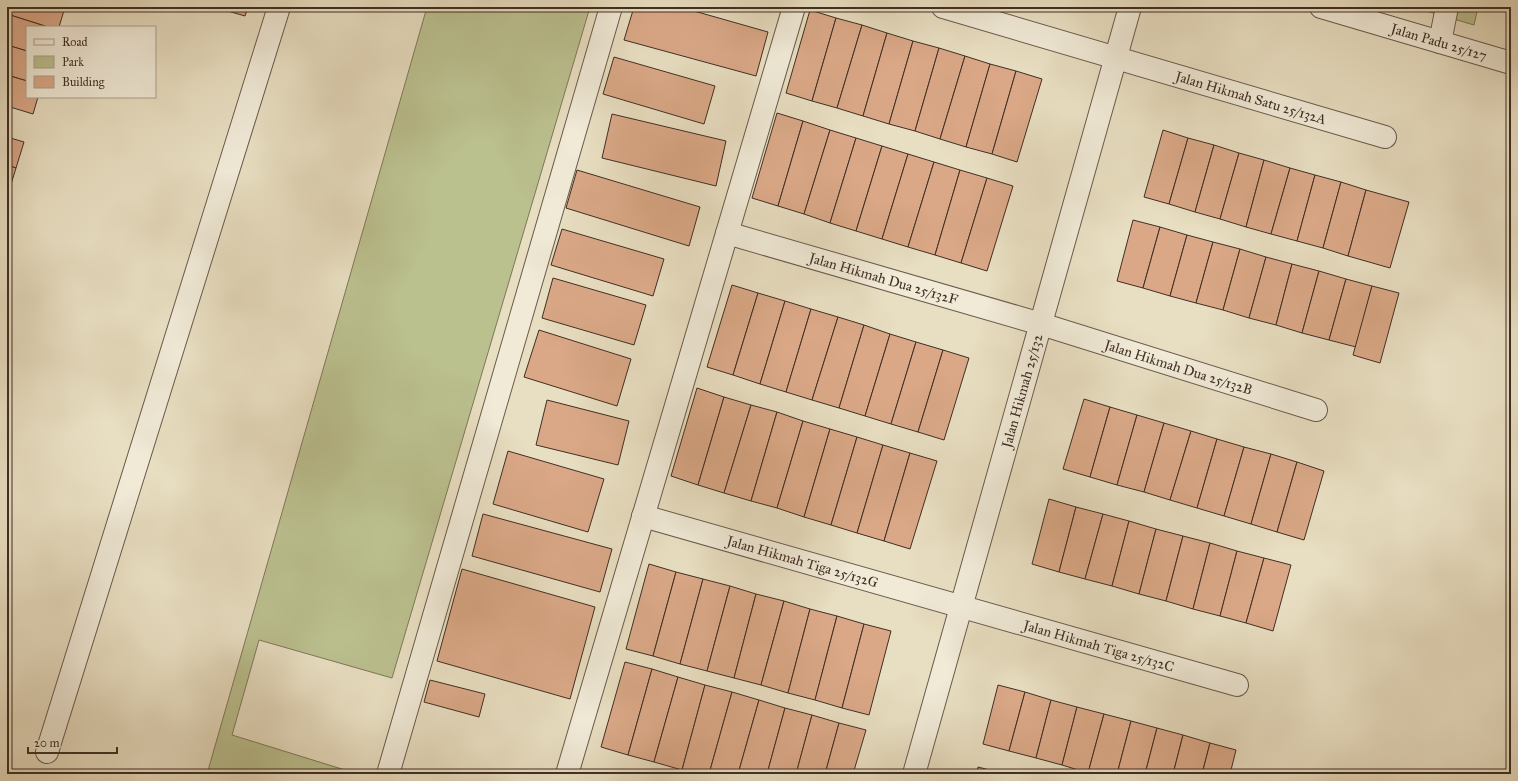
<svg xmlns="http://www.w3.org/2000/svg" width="1518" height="781" font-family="'IM FELL Great Primer',serif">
  <rect width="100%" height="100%" fill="#e8dec1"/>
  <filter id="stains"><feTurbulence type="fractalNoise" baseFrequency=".005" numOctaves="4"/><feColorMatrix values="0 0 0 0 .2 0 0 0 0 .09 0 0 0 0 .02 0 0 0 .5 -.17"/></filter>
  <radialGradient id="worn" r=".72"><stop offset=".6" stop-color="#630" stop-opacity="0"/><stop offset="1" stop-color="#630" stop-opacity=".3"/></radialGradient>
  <g fill="#bbc08f" stroke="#7e775a">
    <path d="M427,7H590L392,678L259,640L232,735L358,774H207Z"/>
    <path d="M1413,7H1478L1474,25Z"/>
  </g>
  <g fill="#daa887" stroke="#402e24">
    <path d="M7,7H65L59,27H48L7,14Z"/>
    <path d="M214,7H248L245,16Z"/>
    <path d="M634,7H680L768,32L756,76L624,40Z"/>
    <path d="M810,10L836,18L812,101L786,93Z"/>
    <path d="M7,14L48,27H27V51L7,45Z"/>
    <path d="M836,18L862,25L837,108L812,101Z"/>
    <path d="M862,25L887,33L863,116L837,108Z"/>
    <path d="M887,33L913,41L889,124L863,116Z"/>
    <path d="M913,41L939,48L915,131L889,124Z"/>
    <path d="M7,45L27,51V81L7,75Z"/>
    <path d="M939,48L965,56L940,139L915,131Z"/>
    <path d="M965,56L990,64L966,147L940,139Z"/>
    <path d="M614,57L715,86L704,124L603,94Z"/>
    <path d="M990,64L1016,71L992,154L966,147Z"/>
    <path d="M1016,71L1042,79L1017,162L992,154Z"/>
    <path d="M7,75L27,81V97H38L33,114L7,106Z"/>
    <path d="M777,113L803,121L778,206L752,198Z"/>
    <path d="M612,114L726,141L716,186L602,158Z"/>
    <path d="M803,121L830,130L804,214L778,206Z"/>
    <path d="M830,130L856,138L830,223L804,214Z"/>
    <path d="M1163,130L1188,138L1169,204L1144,197Z"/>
    <path d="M7,137L24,142L16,168L7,165Z"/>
    <path d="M856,138L882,146L856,231L830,223Z"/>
    <path d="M1188,138L1214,145L1195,212L1169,204Z"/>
    <path d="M1214,145L1239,153L1220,219L1195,212Z"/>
    <path d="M882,146L908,154L882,239L856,231Z"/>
    <path d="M1239,153L1264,160L1246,227L1220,219Z"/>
    <path d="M908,154L934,162L908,247L882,239Z"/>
    <path d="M1264,160L1290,168L1271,234L1246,227Z"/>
    <path d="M934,162L960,170L935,255L908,247Z"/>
    <path d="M7,165L16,168L8,194H7Z"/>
    <path d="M1290,168L1315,175L1297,241L1271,234Z"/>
    <path d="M577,170L700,207L689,246L566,208Z"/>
    <path d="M960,170L987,178L961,263L935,255Z"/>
    <path d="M1315,175L1341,182L1323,248L1297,241Z"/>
    <path d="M987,178L1013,186L987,271L961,263Z"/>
    <path d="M1341,182L1366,190L1348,256L1323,248Z"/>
    <path d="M1366,190L1409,202L1390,268L1348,256Z"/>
    <path d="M1133,220L1160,227L1143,288L1117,281Z"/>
    <path d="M1160,227L1187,235L1170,296L1143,288Z"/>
    <path d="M562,229L664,259L653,296L551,265Z"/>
    <path d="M1187,235L1213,242L1196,303L1170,296Z"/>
    <path d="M1213,242L1240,249L1223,310L1196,303Z"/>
    <path d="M1240,249L1266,257L1249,318L1223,310Z"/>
    <path d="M1266,257L1292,264L1276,325L1249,318Z"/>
    <path d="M1292,264L1319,271L1302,333L1276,325Z"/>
    <path d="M1319,271L1346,279L1329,340L1302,333Z"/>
    <path d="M553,278L646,305L634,345L542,318Z"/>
    <path d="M1346,279L1372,286L1356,347L1329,340Z"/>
    <path d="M732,285L758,293L733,375L707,367Z"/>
    <path d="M1372,286L1399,293L1380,363L1353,355Z"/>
    <path d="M758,293L785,301L760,384L733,375Z"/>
    <path d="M785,301L811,309L786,392L760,384Z"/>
    <path d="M811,309L838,317L812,400L786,392Z"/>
    <path d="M838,317L864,325L839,408L812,400Z"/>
    <path d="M864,325L890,334L865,416L839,408Z"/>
    <path d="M539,330L631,359L617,406L524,377Z"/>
    <path d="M890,334L916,342L891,424L865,416Z"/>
    <path d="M916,342L943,350L918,432L891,424Z"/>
    <path d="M943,350L969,358L944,440L918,432Z"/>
    <path d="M697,388L724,397L698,485L671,476Z"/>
    <path d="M724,397L751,405L724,493L698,485Z"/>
    <path d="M1084,399L1110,407L1090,477L1063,469Z"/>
    <path d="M547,400L629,421L618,465L536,445Z"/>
    <path d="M751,405L777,412L751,501L724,493Z"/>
    <path d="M1110,407L1137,415L1117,485L1090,477Z"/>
    <path d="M777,412L803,421L777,508L751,501Z"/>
    <path d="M1137,415L1164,423L1144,492L1117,485Z"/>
    <path d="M803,421L830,429L804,517L777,508Z"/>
    <path d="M1164,423L1191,431L1170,500L1144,492Z"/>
    <path d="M830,429L857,437L831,525L804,517Z"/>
    <path d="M1191,431L1217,439L1197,508L1170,500Z"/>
    <path d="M857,437L883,445L857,533L831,525Z"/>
    <path d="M1217,439L1244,447L1224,516L1197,508Z"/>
    <path d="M883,445L910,453L884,541L857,533Z"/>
    <path d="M1244,447L1271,454L1251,524L1224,516Z"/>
    <path d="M508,451L604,479L588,532L493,504Z"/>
    <path d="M910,453L937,461L910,549L884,541Z"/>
    <path d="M1271,454L1297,462L1277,532L1251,524Z"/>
    <path d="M1297,462L1324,471L1304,540L1277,532Z"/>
    <path d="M1049,499L1076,507L1059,572L1032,564Z"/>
    <path d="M1076,507L1103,514L1085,579L1059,572Z"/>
    <path d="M483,514L612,549L600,592L472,556Z"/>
    <path d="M1103,514L1129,521L1112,586L1085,579Z"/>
    <path d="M1129,521L1156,529L1139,594L1112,586Z"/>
    <path d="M1156,529L1183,536L1166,601L1139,594Z"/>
    <path d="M1183,536L1210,543L1193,609L1166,601Z"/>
    <path d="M1210,543L1237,551L1220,616L1193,609Z"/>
    <path d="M1237,551L1264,558L1246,623L1220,616Z"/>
    <path d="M1264,558L1291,565L1273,631L1246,623Z"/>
    <path d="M649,564L676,572L653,656L626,649Z"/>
    <path d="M462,569L595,607L570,699L437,661Z"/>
    <path d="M676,572L703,579L680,664L653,656Z"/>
    <path d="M703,579L730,586L707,671L680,664Z"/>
    <path d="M730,586L756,594L734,678L707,671Z"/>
    <path d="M756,594L784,601L761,685L734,678Z"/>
    <path d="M784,601L810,609L788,693L761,685Z"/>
    <path d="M810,609L837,616L815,700L788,693Z"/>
    <path d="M837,616L864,624L842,708L815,700Z"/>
    <path d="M864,624L891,631L869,715L842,708Z"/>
    <path d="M625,662L652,669L628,755L601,747Z"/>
    <path d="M652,669L678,677L654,762L628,755Z"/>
    <path d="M678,677L705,685L682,770L654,762Z"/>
    <path d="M430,680L485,694L479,717L424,702Z"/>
    <path d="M705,685L732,692L709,774H695L682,770Z"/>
    <path d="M998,685L1025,692L1009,751L983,744Z"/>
    <path d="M732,692L759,700L738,774H709Z"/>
    <path d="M1025,692L1051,700L1036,758L1009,751Z"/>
    <path d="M759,700L785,708L767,774H738Z"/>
    <path d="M1051,700L1077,707L1062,765L1036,758Z"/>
    <path d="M1077,707L1104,714L1088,773L1062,765Z"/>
    <path d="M785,708L812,715L796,774H767Z"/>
    <path d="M1104,714L1131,721L1117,774L1088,773Z"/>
    <path d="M812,715L839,723L825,774H796Z"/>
    <path d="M1131,721L1157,728L1145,774H1117Z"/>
    <path d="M839,723L866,730L853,774H825Z"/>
    <path d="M1157,728L1183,735L1173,774H1145Z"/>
    <path d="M1183,735L1210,743L1202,774H1173Z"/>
    <path d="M1210,743L1236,750L1230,774H1202Z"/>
    <path d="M978,767L1005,774H976Z"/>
  </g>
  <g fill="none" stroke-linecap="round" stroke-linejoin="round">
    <defs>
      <g id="minor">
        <path id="s1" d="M943,7L1385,137"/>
        <path id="s2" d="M1321,7L1511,63"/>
        <path d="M1440,42L1447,7"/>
        <path id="s3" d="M727,233L1041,324L1316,410"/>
        <path id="s4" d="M643,516L1237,685"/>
        <path d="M47,752L279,7"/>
        <path d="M388,774L611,7"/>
        <path d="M567,774L794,7"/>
        <path id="s5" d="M914,774L1130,7"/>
      </g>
    </defs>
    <use href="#minor" stroke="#6a5a4b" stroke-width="24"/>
    <use href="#minor" stroke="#f0ead7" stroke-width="22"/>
  </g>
  <g text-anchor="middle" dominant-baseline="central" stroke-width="3" stroke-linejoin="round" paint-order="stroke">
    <g font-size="14" fill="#402e24" stroke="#f0ead7">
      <text stroke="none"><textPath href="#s2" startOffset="123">Jalan Padu 25/127</textPath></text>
      <text stroke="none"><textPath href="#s1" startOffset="321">Jalan Hikmah Satu 25/132A</textPath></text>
      <text stroke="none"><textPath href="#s3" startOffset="163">Jalan Hikmah Dua 25/132F</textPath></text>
      <text stroke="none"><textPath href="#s3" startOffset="471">Jalan Hikmah Dua 25/132B</textPath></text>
      <text stroke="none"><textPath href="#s5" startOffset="398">Jalan Hikmah 25/132</textPath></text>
      <text stroke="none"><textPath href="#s4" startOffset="166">Jalan Hikmah Tiga 25/132G</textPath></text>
      <text stroke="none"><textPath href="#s4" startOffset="474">Jalan Hikmah Tiga 25/132C</textPath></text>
    </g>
  </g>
  <rect width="1518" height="781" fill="none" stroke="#e8dec1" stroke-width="24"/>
  <rect x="8" y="8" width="1502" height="765" fill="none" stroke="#402e24" stroke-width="2"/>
  <rect x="12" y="12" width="1494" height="757" fill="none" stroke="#402e24"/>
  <rect x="26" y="26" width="130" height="72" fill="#f0ead7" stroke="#aa9f8f"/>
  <rect x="34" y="39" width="20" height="6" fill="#f0ead7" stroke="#aa9f8f"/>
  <text x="62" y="46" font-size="12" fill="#402e24">Road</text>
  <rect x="34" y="56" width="20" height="12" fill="#bbc08f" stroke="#aa9f8f"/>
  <text x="62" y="66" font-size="12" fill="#402e24">Park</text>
  <rect x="34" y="76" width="20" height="12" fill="#daa887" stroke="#aa9f8f"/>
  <text x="62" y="86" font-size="12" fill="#402e24">Building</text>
  <path d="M28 747v6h89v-6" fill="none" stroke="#402e24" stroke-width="2"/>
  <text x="34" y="747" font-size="12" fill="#402e24" stroke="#f0ead7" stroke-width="3" paint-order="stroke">20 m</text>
  <rect width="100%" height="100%" filter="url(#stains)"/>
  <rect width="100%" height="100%" fill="url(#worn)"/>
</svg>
